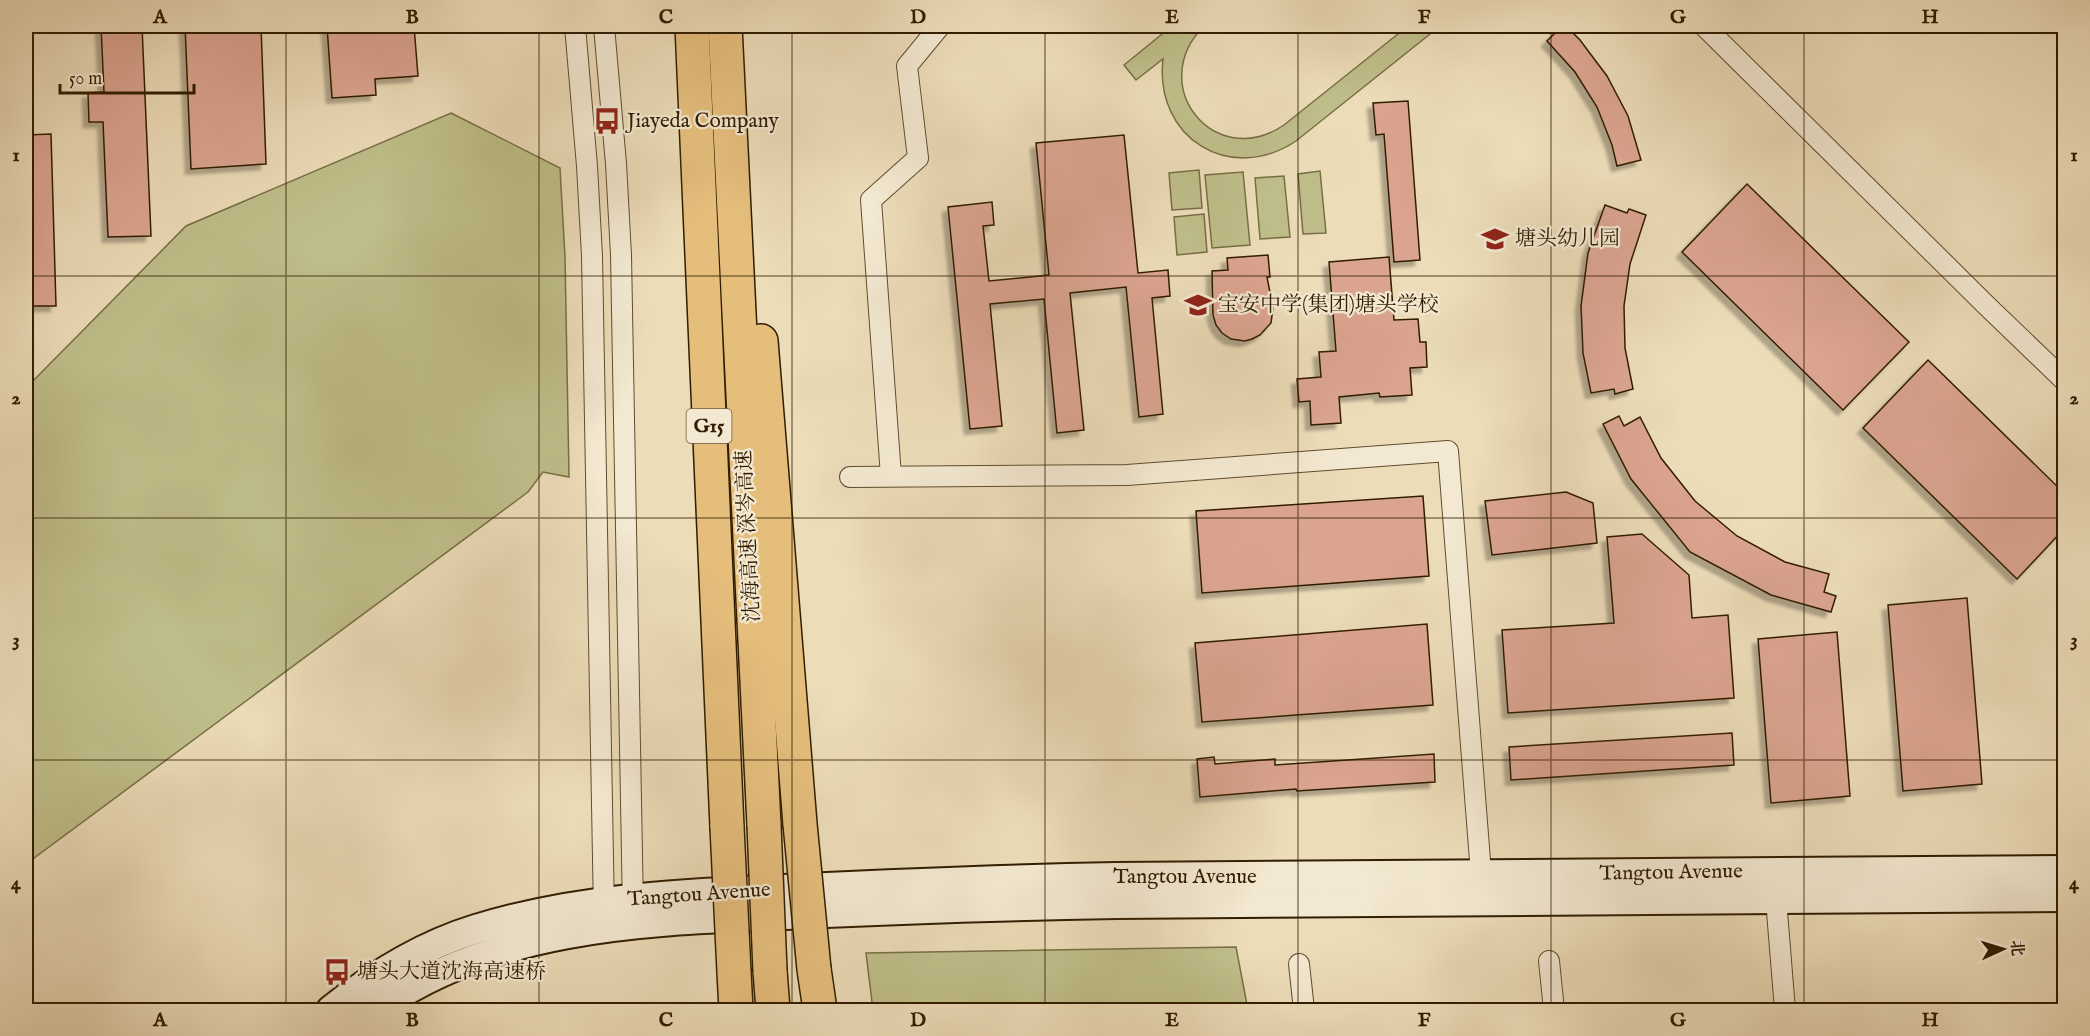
<svg xmlns="http://www.w3.org/2000/svg" width="2090" height="1036" font-family="'IM FELL English','Noto Serif SC',serif">
  <defs>
    <filter id="shadow"><feDropShadow dx="-5.5" dy="5.5" stdDeviation="1.5" flood-color="#0004"/></filter>
  </defs>
  <rect width="100%" height="100%" fill="#ecdcb8"/>
  <filter id="stains"><feTurbulence type="fractalNoise" baseFrequency=".00333" numOctaves="4"/><feColorMatrix values="0 0 0 0 .2 0 0 0 0 .09 0 0 0 0 .02 0 0 0 .5 -.17"/></filter>
  <radialGradient id="worn" r=".72"><stop offset=".6" stop-color="#630" stop-opacity="0"/><stop offset="1" stop-color="#630" stop-opacity=".3"/></radialGradient>
  <g fill="#bfbe8a" stroke="#786e45" stroke-width="1.5">
    <path d="M1172,26H1204C1145,85 1214,172 1284,125L1408,26H1440L1296,141C1230,185 1154,138 1163,59L1136,80L1124,65Z"/>
    <path d="M451,113L560,168L565,257L569,477L543,472L528,492L26,864V388L186,226Z"/>
    <path d="M1199,170L1202,208L1172,210L1169,173Z"/>
    <path d="M1320,171L1326,233L1303,234L1298,174Z"/>
    <path d="M1243,172L1250,245L1212,248L1205,175Z"/>
    <path d="M1284,176L1290,237L1260,239L1255,178Z"/>
    <path d="M1204,214L1207,252L1177,255L1174,217Z"/>
    <path d="M1236,947L1248,1010H873L866,953Z"/>
  </g>
  <g fill="#dba490" stroke="#311d00" stroke-width="1.5" filter="url(#shadow)">
    <path d="M101,26H142L151,236L108,237L103,122H89L88,93L104,92Z"/>
    <path d="M185,26H261L266,164L191,169Z"/>
    <path d="M327,26H414L418,76L375,79L376,95L332,98Z"/>
    <path d="M1562,26H1566L1580,40L1607,76L1628,116L1641,160L1617,166L1612,145L1597,107L1575,72L1547,41Z"/>
    <path d="M1408,101L1420,260L1394,262L1384,134L1376,135L1373,103Z"/>
    <path d="M51,134L56,306H26V135Z"/>
    <path d="M1124,135L1138,273L1168,270L1170,296L1152,298L1163,414L1139,417L1126,287L1070,293L1084,430L1057,433L1044,299L990,304L1002,426L970,429L948,207L992,202L994,225L983,226L989,281L1049,275L1036,143Z"/>
    <path d="M1747,184L1909,342L1843,410L1682,252Z"/>
    <path d="M1605,205L1627,213L1629,209L1646,215L1630,264L1624,306L1625,348L1633,389L1615,394L1614,389L1591,393L1583,353L1581,306L1588,253Z"/>
    <path d="M1268,255L1270,277H1267L1273,308L1271,323L1260,335L1252,339L1245,341L1231,339L1222,333L1216,325L1213,315L1212,271L1228,270L1227,258Z"/>
    <path d="M1389,257L1394,320L1418,319L1420,342H1426L1427,367L1410,368L1412,395L1380,397L1379,393L1339,397L1341,423L1311,425L1310,401L1299,402L1297,379L1321,377L1319,352L1336,351L1329,262Z"/>
    <path d="M1928,360L2064,493V529L2017,579L1863,428Z"/>
    <path d="M1619,416L1624,426L1640,417L1661,458L1695,501L1737,536L1785,562L1829,574L1824,592L1836,596L1831,612L1771,595L1690,552L1631,479L1603,424Z"/>
    <path d="M1566,492L1593,503L1597,543L1492,555L1485,501Z"/>
    <path d="M1423,496L1429,576L1202,593L1196,511Z"/>
    <path d="M1642,534L1689,575L1692,618L1728,615L1734,698L1508,713L1502,630L1614,623L1607,537Z"/>
    <path d="M1967,598L1982,784L1903,791L1888,605Z"/>
    <path d="M1427,624L1433,705L1202,722L1195,643Z"/>
    <path d="M1837,632L1850,796L1771,803L1758,639Z"/>
    <path d="M1732,733L1734,765L1511,780L1509,747Z"/>
    <path d="M1434,754L1435,782L1297,791L1296,789L1200,797L1197,759L1214,757L1215,764L1275,759V765Z"/>
  </g>
  <g fill="none" stroke-linecap="round" stroke-linejoin="round">
    <defs>
      <g id="minor">
        <path d="M575,26L587,166L592,256L604,913"/>
        <path d="M604,26L616,164L621,255L633,910"/>
        <path d="M1704,26L1987,306L2064,380"/>
        <path d="M891,476L871,200L918,158L907,66L940,26"/>
        <path d="M850,477L1127,475L1448,451L1482,886"/>
        <path d="M1775,887L1785,1010"/>
        <path d="M1549,961L1554,1010"/>
        <path d="M1299,964L1304,1010"/>
      </g>
      <g id="secondary">
        <path d="M331,1010C373,976 424,945 476,929C582,896 694,893 804,888C908,883 1012,879 1116,877L2064,870"/>
        <path d="M376,1010C501,921 661,921 808,914C911,909 1014,906 1117,904L2064,897"/>
      </g>
      <g id="motorway">
        <path d="M692,26L727,827"/>
        <path d="M725,26L764,825"/>
        <path d="M761,341L800,824"/>
        <path d="M814,969L820,1010"/>
        <path d="M770,971L773,1010"/>
        <path d="M734,972L736,1010"/>
      </g>
    </defs>
    <use href="#minor" stroke="#604d2e" stroke-width="22"/>
    <use href="#secondary" stroke="#311d00" stroke-width="32"/>
    <use href="#motorway" stroke="#311d00" stroke-width="36"/>
    <use href="#minor" stroke="#f3e8d1" stroke-width="20"/>
    <use href="#secondary" stroke="#f3e8d1" stroke-width="28"/>
    <use href="#motorway" stroke="#e6be7c" stroke-width="33"/>
    <defs>
      <g id="motorway-bridge">
        <path d="M800,824L814,969"/>
        <path d="M764,825L770,971"/>
        <path d="M727,827L734,972"/>
      </g>
    </defs>
    <use href="#motorway-bridge" stroke="#311d00" stroke-width="36" stroke-linecap="butt"/>
    <use href="#motorway-bridge" stroke="#e6be7c" stroke-width="33"/>
  </g>
  <path fill="none" stroke="#311d00" stroke-width="1.5" stroke-opacity="0.55" d="M286,26V1010M539,26V1010M792,26V1010M1045,26V1010M1298,26V1010M1551,26V1010M1804,26V1010M26,276H2064M26,518H2064M26,760H2064"/>
  <defs>
    <symbol id="bus-bare" viewBox="-9 -9 18 18"><path d="M-5-6H5V4H4V6H2V4H-2V6H-4V4H-5ZM-3.5-4V0h7V-4ZM-3.5 1.2v1.5H-2V1.2ZM2 1.2v1.5H3.5V1.2Z" fill="#8f2418" stroke="#f3e8d1" stroke-width="2.5" paint-order="stroke"/></symbol>
    <symbol id="school-bare" viewBox="-9 -9 18 18"><path d="M0-5L7-2L0 1L-7-2ZM-4 1L0 2.5L4 1V4Q0 6-4 4Z" fill="#8f2418" stroke="#f3e8d1" stroke-width="2.5" paint-order="stroke"/></symbol>
  </defs>
  <g fill-rule="evenodd">
    <use href="#bus-bare" x="588" y="102" width="38" height="38"/>
    <use href="#school-bare" x="1476" y="220" width="38" height="38"/>
    <use href="#school-bare" x="1179" y="286" width="38" height="38"/>
    <use href="#bus-bare" x="318" y="953" width="38" height="38"/>
  </g>
  <g text-anchor="middle" dominant-baseline="central" stroke-width="4.5" stroke-linejoin="round" paint-order="stroke">
    <rect fill="#f3e8d1" stroke="#6b5a3f" stroke-width="1.5" x="686.5" y="409" width="45" height="34" rx="4.5"/>
    <g font-size="20" font-weight="bold" fill="#311d00">
      <text x="709" y="426">G15</text>
    </g>
    <g font-size="21" fill="#311d00" stroke="#f3e8d1" text-anchor="start">
      <text x="627" y="121">Jiayeda Company</text>
      <text x="1515" y="239">塘头幼儿园</text>
      <text x="1218" y="305">宝安中学(集团)塘头学校</text>
      <text x="357" y="972">塘头大道沈海高速桥</text>
    </g>
    <g font-size="21" fill="#311d00" stroke="#f3e8d1">
      <text transform="translate(749 536) rotate(-93)">沈海高速 深岑高速</text>
      <text transform="translate(1671 873) rotate(-1)">Tangtou Avenue</text>
      <text x="1185" y="877">Tangtou Avenue</text>
      <text transform="translate(699 895) rotate(-4)">Tangtou Avenue</text>
    </g>
  </g>
  <rect width="2090" height="1036" fill="none" stroke="#ecdcb8" stroke-width="66"/>
  <g transform="translate(2003 949) rotate(86)" stroke="#f3e8d1" stroke-width="4.5" paint-order="stroke">
  <path d="M0-4.5L10 22L0 15L-10 22Z" fill="#311d00"/>
  <text y="-9" font-size="16" font-weight="bold" text-anchor="middle" fill="#311d00">北</text>
  </g>
  <path d="M60 84v9h134v-9" fill="none" stroke="#311d00" stroke-width="3"/>
  <text x="69" y="84" font-size="18" fill="#311d00" stroke="#f3e8d1" stroke-width="4.5" paint-order="stroke">50 m</text>
  <rect x="33" y="33" width="2024" height="970" fill="none" stroke="#311d00" stroke-width="2"/>
  <g font-size="20" text-anchor="middle" font-weight="bold" fill="#311d00">
    <text x="160" y="23">A</text>
    <text x="412" y="23">B</text>
    <text x="666" y="23">C</text>
    <text x="918" y="23">D</text>
    <text x="1172" y="23">E</text>
    <text x="1424" y="23">F</text>
    <text x="1678" y="23">G</text>
    <text x="1930" y="23">H</text>
    <text x="16" y="161">1</text>
    <text x="2074" y="161">1</text>
    <text x="16" y="404">2</text>
    <text x="2074" y="404">2</text>
    <text x="16" y="646">3</text>
    <text x="2074" y="646">3</text>
    <text x="16" y="889">4</text>
    <text x="2074" y="889">4</text>
    <text x="160" y="1026">A</text>
    <text x="412" y="1026">B</text>
    <text x="666" y="1026">C</text>
    <text x="918" y="1026">D</text>
    <text x="1172" y="1026">E</text>
    <text x="1424" y="1026">F</text>
    <text x="1678" y="1026">G</text>
    <text x="1930" y="1026">H</text>
  </g>
  <rect width="100%" height="100%" filter="url(#stains)"/>
  <rect width="100%" height="100%" fill="url(#worn)"/>
</svg>
